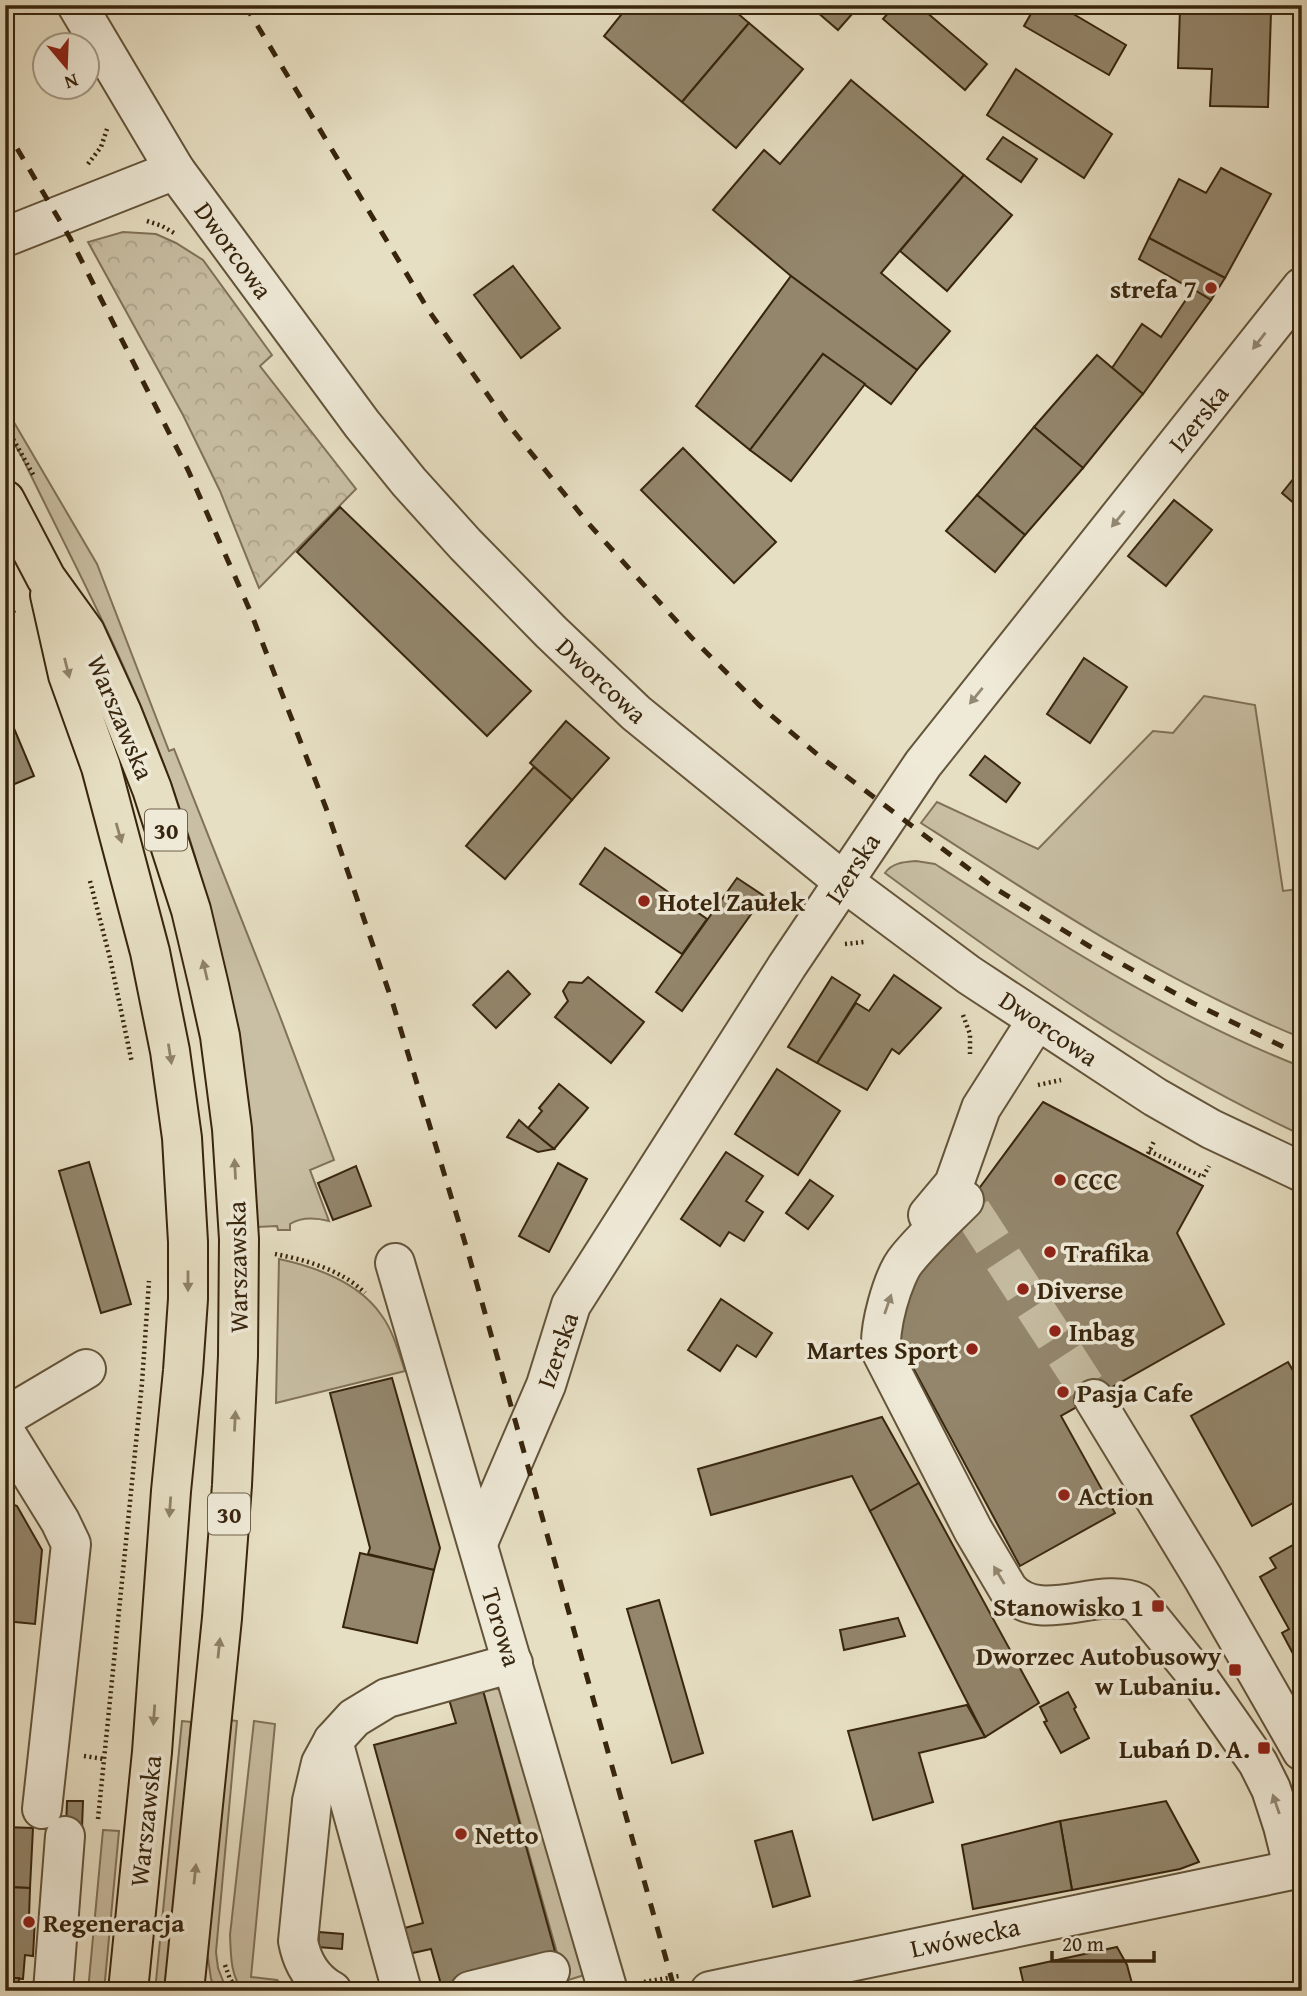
<svg xmlns="http://www.w3.org/2000/svg" width="1307" height="1996" font-family="'Gentium Book Plus',serif">
  <defs>
    <pattern id="park-crowns" width="20" height="18" patternUnits="userSpaceOnUse" patternTransform="scale(1.75)"><rect width="20" height="18" fill="#c9bfa4"/><path d="M2 6a3 3 0 1 1 6 0M12 15a3 3 0 1 1 6 0" fill="none" stroke="#ada48c"/></pattern>
  </defs>
  <rect width="100%" height="100%" fill="#e7dfc3"/>
  <filter id="stains"><feTurbulence type="fractalNoise" baseFrequency=".00286" numOctaves="4"/><feColorMatrix values="0 0 0 0 .2 0 0 0 0 .09 0 0 0 0 .02 0 0 0 .5 -.17"/></filter>
  <radialGradient id="worn" r=".72"><stop offset=".6" stop-color="#630" stop-opacity="0"/><stop offset="1" stop-color="#630" stop-opacity=".3"/></radialGradient>
  <g fill="#c9bfa4" stroke="#807258" stroke-width="2">
    <path d="M5,407L97,564L169,751L174,749L279,1014L334,1160L310,1170L329,1221C317,1218 301,1217 290,1224V1230H278L277,1226L257,1227C250,1056 215,890 151,731C114,638 66,548 22,457L5,428Z"/>
    <path d="M1204,696L1255,705L1283,891L1298,889L1302,912V1038C1166,983 1043,902 921,823L937,802L1038,849L1153,731L1173,733Z"/>
    <path d="M916,861L935,864C1052,939 1171,1016 1302,1067V1135C1152,1066 1017,971 885,873C892,863 903,862 916,861Z"/>
    <path d="M279,1259C316,1267 360,1283 382,1316C393,1331 399,1353 405,1371L276,1403Z"/>
    <path d="M491,1686L498,1689L511,1701L591,1973L565,1981L482,1687Z"/>
    <path d="M230,1720L237,1721L216,1952L218,1968L227,1991H216L211,1979L207,1952Z"/>
    <path d="M182,1721L191,1722L167,1991H155Z"/>
    <path d="M254,1721L275,1724L251,1977L277,1980L284,1987L282,1991H243C230,1975 231,1954 230,1935Z"/>
    <path d="M103,1830L119,1831L104,1991H88Z"/>
  </g>
  <path fill="url(#park-crowns)" stroke="#807258" stroke-width="2" d="M123,232L156,234L176,243L203,260L272,355L260,366L356,489L259,588L220,491L183,415L88,242Z"/>
  <g fill="#93866c" stroke="#37250d" stroke-width="2">
    <path d="M629,5H728L749,23L682,102L604,36Z"/>
    <path d="M809,5H860L838,30Z"/>
    <path d="M895,5H918L987,64L965,90L883,19Z"/>
    <path d="M1036,5H1058L1126,45L1109,75L1024,26Z"/>
    <path d="M1180,9L1271,12L1268,107L1210,106L1212,69L1178,68Z"/>
    <path d="M749,23L803,69L736,148L682,102Z"/>
    <path d="M1016,69L1112,134L1084,178L987,115Z"/>
    <path d="M851,80L964,175L881,273L950,331L917,370L791,276L713,210L764,150L780,164Z"/>
    <path d="M1003,137L1037,159L1021,182L987,159Z"/>
    <path d="M1221,168L1271,194L1225,278L1149,238L1179,179L1206,193Z"/>
    <path d="M964,175L1012,215L947,291L900,251Z"/>
    <path d="M1149,238L1225,278L1211,300L1139,259Z"/>
    <path d="M513,266L560,328L521,358L474,295Z"/>
    <path d="M791,276L917,370L891,404L823,354L750,450L696,406Z"/>
    <path d="M1193,289L1211,300L1143,394L1112,368L1142,324L1161,337Z"/>
    <path d="M823,354L865,384L791,481L750,450Z"/>
    <path d="M1097,355L1143,394L1083,468L1034,427Z"/>
    <path d="M1034,427L1083,468L1025,535L977,495Z"/>
    <path d="M683,448L776,542L734,583L641,490Z"/>
    <path d="M1302,468V510L1282,493Z"/>
    <path d="M977,495L1025,535L995,572L946,531Z"/>
    <path d="M1174,500L1212,530L1166,586L1128,556Z"/>
    <path d="M340,507L531,691L487,736L297,552Z"/>
    <path d="M1084,658L1127,687L1090,743L1047,714Z"/>
    <path d="M1302,697V737L1295,698Z"/>
    <path d="M5,707L34,776L5,788Z"/>
    <path d="M566,721L609,758L572,800L530,763Z"/>
    <path d="M985,756L1020,783L1006,802L970,775Z"/>
    <path d="M534,767L572,800L505,879L466,846Z"/>
    <path d="M605,848L707,919L682,954L580,884Z"/>
    <path d="M737,878L764,896L682,1011L656,992Z"/>
    <path d="M508,971L530,994L496,1028L473,1005Z"/>
    <path d="M894,975L941,1008L899,1054L892,1049L867,1090L817,1063L856,1003L869,1011Z"/>
    <path d="M588,977L644,1022L611,1063L555,1017L568,1001L563,991L569,982L582,983Z"/>
    <path d="M832,977L860,995L817,1063L788,1047Z"/>
    <path d="M777,1069L840,1111L798,1175L735,1134Z"/>
    <path d="M559,1084L588,1108L554,1149L528,1128L542,1111L539,1108Z"/>
    <path d="M1043,1102L1203,1186L1177,1233L1224,1324L1061,1416L1115,1513L1020,1566L897,1338L914,1269L972,1198Z"/>
    <path d="M519,1120L528,1128L554,1149L538,1152L507,1137Z"/>
    <path d="M726,1152L763,1176L746,1201L763,1212L744,1241L729,1232L720,1246L681,1219Z"/>
    <path d="M89,1162L131,1304L101,1313L59,1171Z"/>
    <path d="M558,1163L587,1179L549,1252L519,1236Z"/>
    <path d="M356,1166L371,1206L333,1220L318,1183Z"/>
    <path d="M810,1180L833,1196L808,1229L786,1213Z"/>
    <path d="M721,1299L772,1333L756,1357L737,1345L720,1371L688,1350Z"/>
    <path d="M1288,1362L1302,1386V1498L1252,1526L1191,1416Z"/>
    <path d="M392,1378L440,1548L434,1570L368,1554L370,1548L330,1393Z"/>
    <path d="M882,1417L919,1483L870,1511L852,1476L711,1515L698,1469Z"/>
    <path d="M919,1483L1039,1703L985,1737L870,1511Z"/>
    <path d="M5,1501L17,1506L42,1550L35,1624L5,1621L11,1567L5,1556Z"/>
    <path d="M1302,1540V1664L1299,1665L1282,1633L1289,1629L1260,1577L1276,1568L1270,1558Z"/>
    <path d="M360,1553L434,1570L417,1643L343,1627Z"/>
    <path d="M5,1556L11,1567L7,1598H5Z"/>
    <path d="M659,1600L703,1753L672,1763L627,1609Z"/>
    <path d="M898,1618L905,1636L844,1650L840,1630Z"/>
    <path d="M482,1687L556,1955L442,1988L431,1949L408,1954L401,1929L423,1923L374,1745L456,1723L448,1696Z"/>
    <path d="M1068,1692L1076,1707L1074,1709L1089,1738L1061,1753L1044,1722L1047,1721L1040,1707Z"/>
    <path d="M967,1705L985,1737L919,1753L933,1802L873,1820L848,1731Z"/>
    <path d="M67,1801H83L82,1828H66Z"/>
    <path d="M1166,1801L1199,1862L1180,1869L1072,1890L1060,1821Z"/>
    <path d="M1060,1821L1072,1890L973,1909L962,1845Z"/>
    <path d="M5,1827L33,1828L30,1888L5,1887Z"/>
    <path d="M792,1831L810,1896L773,1907L755,1841Z"/>
    <path d="M5,1887L30,1888L29,1917L35,1918L33,1956L25,1955L23,1979L5,1978Z"/>
    <path d="M319,1932L343,1934L342,1949L318,1947Z"/>
    <path d="M1117,1947L1127,1965L1134,1991H1022L1025,1990L1020,1968Z"/>
    <path d="M5,1978H19L18,1991H5Z"/>
  </g>
  <g fill="none" stroke-linecap="round" stroke-linejoin="round">
    <path stroke="#c4ba9f" stroke-width="38" stroke-dasharray="38 19" stroke-linecap="butt" d="M972,1211L1094,1399"/>
    <defs>
      <g id="minor">
        <path d="M77,5L175,170L362,424L409,482L465,544L551,632L636,713L844,882L969,975L1155,1097L1211,1129L1302,1172"/>
        <path d="M5,237L175,170"/>
        <path d="M964,1200C945,1219 924,1238 907,1259C893,1275 877,1332 882,1353L973,1530L1008,1589C1039,1627 1099,1585 1138,1603L1198,1677L1258,1763L1271,1789L1283,1826L1294,1870"/>
        <path d="M928,1215L954,1184L981,1108L1037,1020"/>
        <path d="M395,1263L608,1991"/>
        <path d="M1094,1399L1203,1578L1302,1751"/>
        <path d="M5,1417L86,1369"/>
        <path d="M5,1432L60,1521L71,1544L42,1809"/>
        <path d="M478,1543L546,1385L571,1305L787,966L923,764L1302,287"/>
        <path d="M333,1741L402,1991"/>
        <path d="M53,1991L65,1836"/>
        <path d="M332,1991C312,1980 302,1962 298,1941L312,1801L321,1763L333,1741L354,1718L387,1698L513,1663"/>
        <path d="M470,1991L550,1971"/>
        <path d="M710,1991L1302,1868"/>
      </g>
      <g id="major">
        <path d="M5,500L46,578L85,632L122,713L152,789L191,910L209,986L220,1036L232,1129L239,1239L238,1356L232,1485L222,1618L184,1991"/>
        <path d="M50,595L68,675L101,767L150,952L170,1051L182,1138L188,1242V1299L183,1371L171,1491L152,1752L128,1991"/>
      </g>
    </defs>
    <use href="#minor" stroke="#63543a" stroke-width="42"/>
    <use href="#major" stroke="#37250d" stroke-width="42"/>
    <g stroke="#37250d" stroke-width="4.5" stroke-dasharray="2 3.5" stroke-linecap="butt">
      <path d="M88,164L101,147L107,129"/>
      <path d="M147,221L162,226L174,233"/>
      <path d="M5,425L34,476"/>
      <path d="M5,591L14,613"/>
      <path d="M90,881L110,958L132,1063"/>
      <path d="M845,944L864,942"/>
      <path d="M963,1015L970,1034V1054"/>
      <path d="M1038,1085L1061,1080"/>
      <path d="M1149,1151L1203,1177L1209,1166"/>
      <path d="M1148,1154L1155,1139"/>
      <path d="M275,1254C306,1260 342,1270 365,1293"/>
      <path d="M84,1756L104,1759"/>
      <path d="M98,1819L142,1383L149,1281"/>
      <path d="M225,1965L230,1979L238,1991"/>
      <path d="M644,1982L679,1976"/>
    </g>
    <use href="#minor" stroke="#efead8" stroke-width="38"/>
    <use href="#major" stroke="#e7dfc3" stroke-width="38"/>
    <g stroke="#37250d" stroke-width="5" stroke-dasharray="12 12" stroke-linecap="butt">
      <path d="M245,5L429,311L511,428L588,523L691,637L759,705L818,755L993,887L1089,946L1193,1003L1302,1056"/>
      <path d="M5,128L70,238L188,470L251,613L326,808L393,1004L469,1256L675,1991"/>
    </g>
  </g>
  <defs><path id="oneway-solid" d="M-6-.8H1V-3.2L6.5 0L1 3.2V.8H-6Z" transform="scale(1.75)"/></defs>
  <g fill="#938872">
    <use href="#oneway-solid" transform="translate(1259 341) rotate(128)"/>
    <use href="#oneway-solid" transform="translate(1118 519) rotate(129)"/>
    <use href="#oneway-solid" transform="translate(976 696) rotate(129)"/>
    <use href="#oneway-solid" transform="translate(888 1304) rotate(-71)"/>
    <use href="#oneway-solid" transform="translate(999 1575) rotate(-121)"/>
    <use href="#oneway-solid" transform="translate(1276 1804) rotate(-109)"/>
  </g>
  <g fill="#8f8268">
    <use href="#oneway-solid" transform="translate(67 668) rotate(76)"/>
    <use href="#oneway-solid" transform="translate(119 833) rotate(74)"/>
    <use href="#oneway-solid" transform="translate(205 970) rotate(-103)"/>
    <use href="#oneway-solid" transform="translate(170 1054) rotate(81)"/>
    <use href="#oneway-solid" transform="translate(235 1169) rotate(-93)"/>
    <use href="#oneway-solid" transform="translate(188 1281) rotate(90)"/>
    <use href="#oneway-solid" transform="translate(235 1421) rotate(-87)"/>
    <use href="#oneway-solid" transform="translate(170 1507) rotate(94)"/>
    <use href="#oneway-solid" transform="translate(219 1648) rotate(-84)"/>
    <use href="#oneway-solid" transform="translate(154 1715) rotate(94)"/>
    <use href="#oneway-solid" transform="translate(195 1874) rotate(-84)"/>
  </g>
  <g fill="#8f2418" stroke="#efead8" stroke-width="2.5">
    <circle cx="1211" cy="288" r="7"/>
    <circle cx="644" cy="901" r="7"/>
    <circle cx="1060" cy="1180" r="7"/>
    <circle cx="1050" cy="1252" r="7"/>
    <circle cx="1023" cy="1289" r="7"/>
    <circle cx="1055" cy="1331" r="7"/>
    <circle cx="972" cy="1349" r="7"/>
    <circle cx="1063" cy="1392" r="7"/>
    <circle cx="1064" cy="1495" r="7"/>
    <rect x="1151" y="1599" width="14" height="14" rx="3.5"/>
    <rect x="1228" y="1663" width="14" height="14" rx="3.5"/>
    <rect x="1257" y="1741" width="14" height="14" rx="3.5"/>
    <circle cx="461" cy="1834" r="7"/>
    <circle cx="29" cy="1922" r="7"/>
  </g>
  <g text-anchor="middle" dominant-baseline="central" stroke-width="7" stroke-linejoin="round" paint-order="stroke">
    <g fill="#efead8" stroke="#6e604a" stroke-width="2">
      <rect x="145" y="809.5" width="42" height="41" rx="5"/>
      <rect x="208" y="1493.5" width="42" height="41" rx="5"/>
    </g>
    <g font-size="24" font-weight="bold" fill="#37250d">
      <text x="166" y="830">30</text>
      <text x="229" y="1514">30</text>
    </g>
    <g font-size="26" fill="#37250d" stroke="#efead8">
      <text transform="translate(234 250) rotate(54)">Dworcowa</text>
      <text transform="translate(1198 418) rotate(-51)">Izerska</text>
      <text transform="translate(602 680) rotate(43)">Dworcowa</text>
      <text transform="translate(121 717) rotate(67)">Warszawska</text>
      <text transform="translate(852 868) rotate(-57)">Izerska</text>
      <text transform="translate(1049 1028) rotate(34)">Dworcowa</text>
      <text transform="translate(237 1267) rotate(-91)">Warszawska</text>
      <text transform="translate(557 1350) rotate(-71)">Izerska</text>
      <text transform="translate(502 1627) rotate(73)">Torowa</text>
      <text transform="translate(145 1821) rotate(-84)">Warszawska</text>
      <text transform="translate(965 1937) rotate(-12)">Lwówecka</text>
    </g>
    <g font-size="26" font-weight="bold" fill="#37250d" stroke="#efead8" text-anchor="start">
      <text x="1197" y="288" text-anchor="end">strefa 7</text>
      <text x="658" y="901">Hotel Zaułek</text>
      <text x="1074" y="1180">CCC</text>
      <text x="1064" y="1252">Trafika</text>
      <text x="1037" y="1289">Diverse</text>
      <text x="1069" y="1331">Inbag</text>
      <text x="958" y="1349" text-anchor="end">Martes Sport</text>
      <text x="1077" y="1392">Pasja Cafe</text>
      <text x="1078" y="1495">Action</text>
      <text x="1144" y="1606" text-anchor="end">Stanowisko 1</text>
      <text x="1221" y="1655" text-anchor="end">Dworzec Autobusowy<tspan x="1221" dy="30">w Lubaniu.</tspan></text>
      <text x="1250" y="1748" text-anchor="end">Lubań D. A.</text>
      <text x="475" y="1834">Netto</text>
      <text x="43" y="1922">Regeneracja</text>
    </g>
  </g>
  <rect width="1307" height="1996" fill="none" stroke="#e7dfc3" stroke-width="28"/>
  <rect x="7" y="7" width="1293" height="1982" fill="none" stroke="#37250d" stroke-width="3.5"/>
  <rect x="14" y="14" width="1279" height="1968" fill="none" stroke="#37250d" stroke-width="2"/>
  <g transform="translate(66 66) rotate(161)"><circle r="33" fill="#efead8" stroke="#a59b87" stroke-width="2"/>
  <path d="M0-5L12 26L0 18L-12 26Z" fill="#8f2418"/>
  <text y="-10" font-size="19" font-weight="bold" text-anchor="middle" fill="#37250d">N</text>
  </g>
  <path d="M1052 1951v10h102v-10" fill="none" stroke="#37250d" stroke-width="3.5"/>
  <text x="1062" y="1951" font-size="21" fill="#37250d" stroke="#efead8" stroke-width="5" paint-order="stroke">20 m</text>
  <rect width="100%" height="100%" filter="url(#stains)"/>
  <rect width="100%" height="100%" fill="url(#worn)"/>
</svg>
